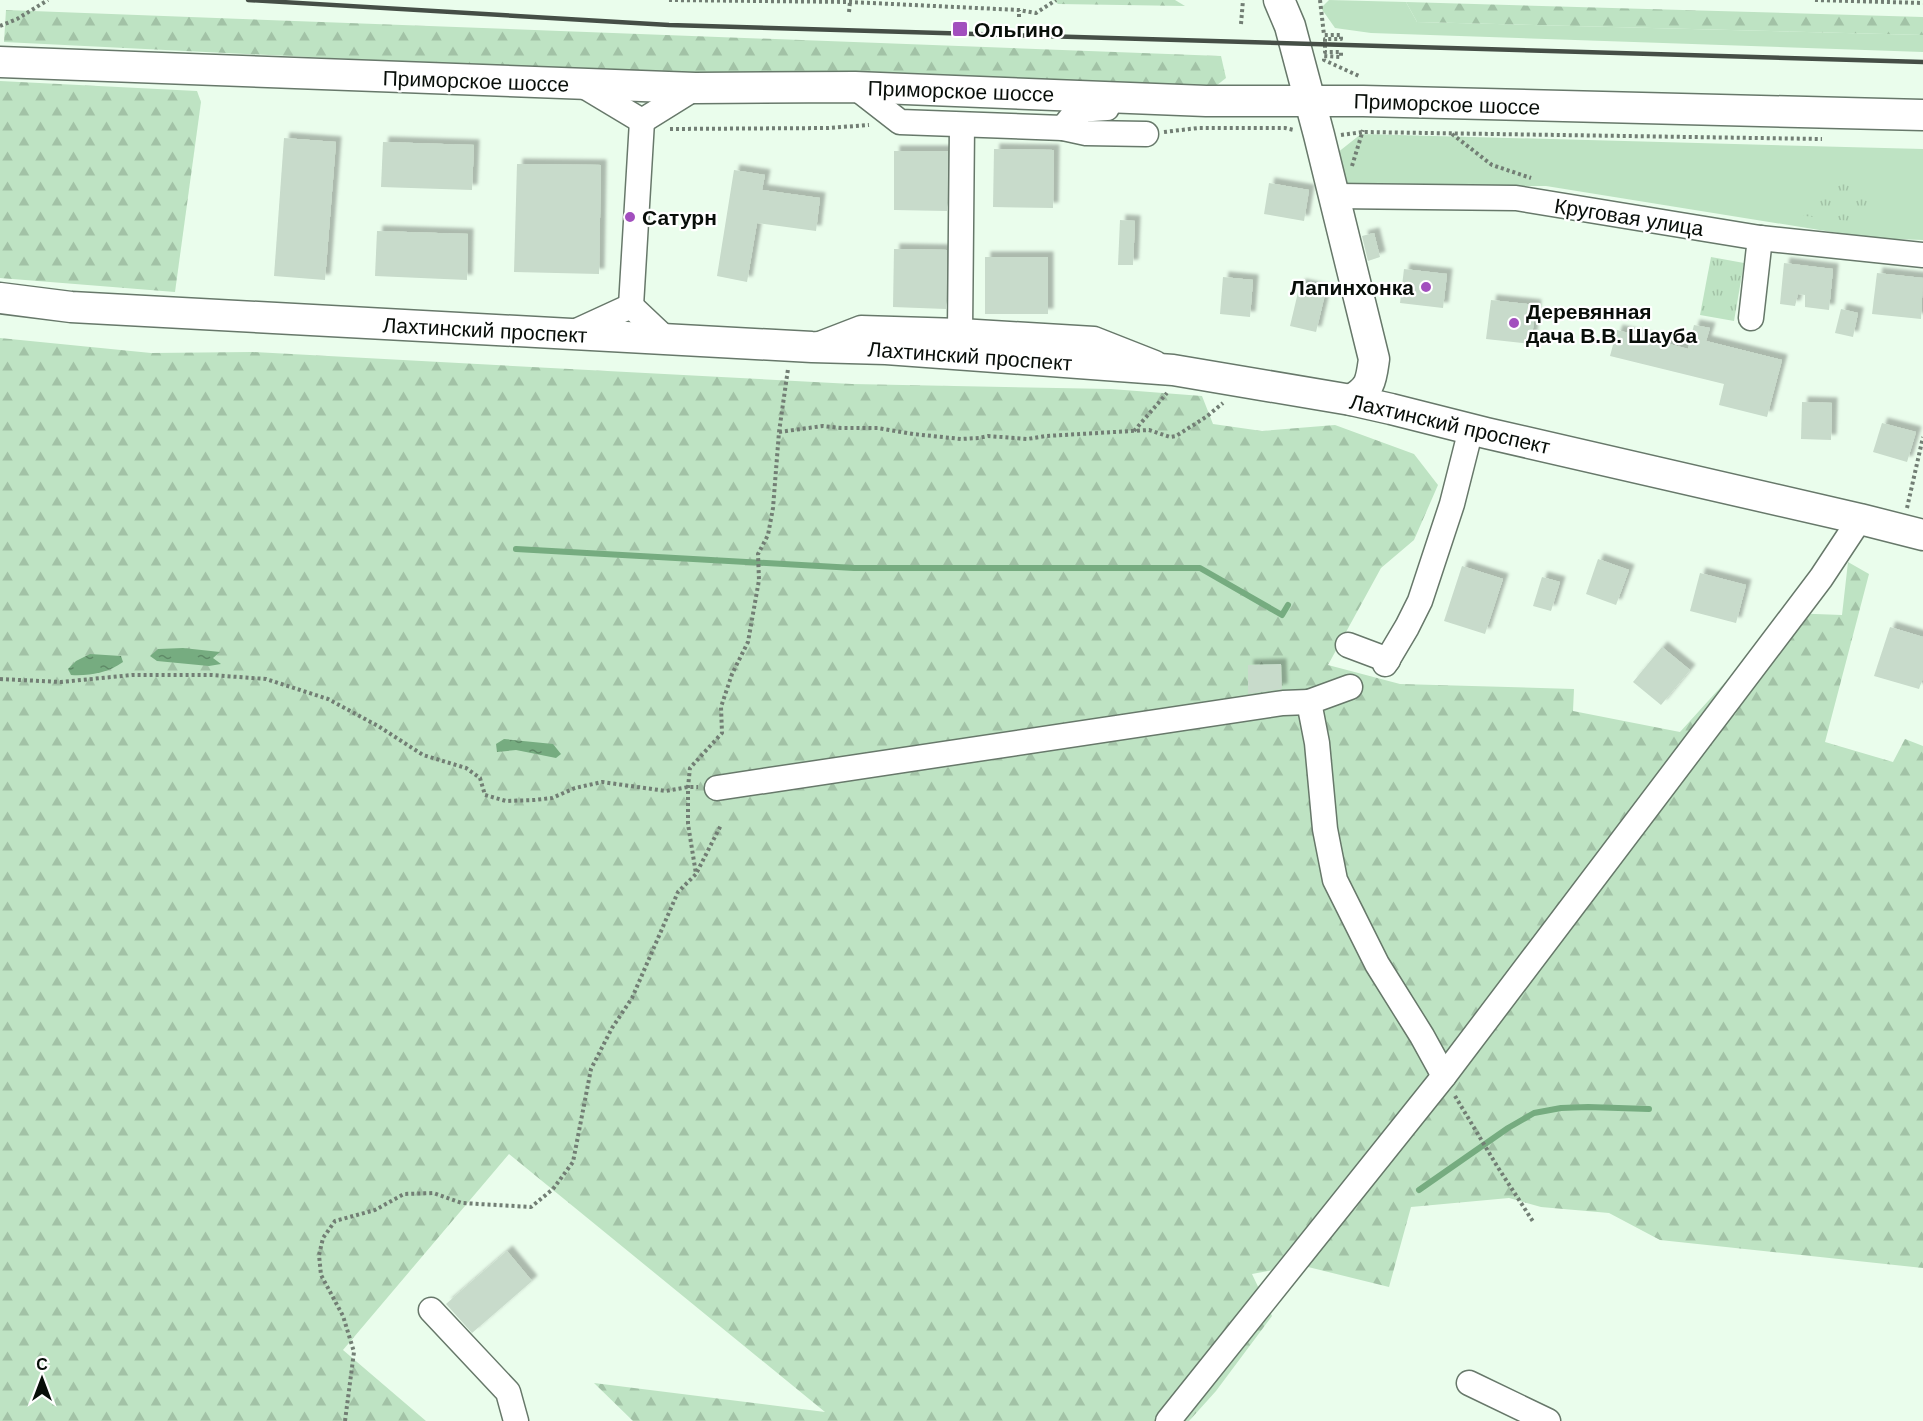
<svg xmlns="http://www.w3.org/2000/svg" width="1923" height="1421" font-family="Arial,sans-serif">
  <defs>
    <pattern id="forest-firs" width="22" height="20" patternUnits="userSpaceOnUse" patternTransform="scale(1.5)"><rect width="22" height="20" fill="#bee3c3"/><path d="M5 1l3.5 6h-7zM16 11l3.5 6h-7z" fill="#a2c2a6"/></pattern>
    <pattern id="park-tufts" width="24" height="20" patternUnits="userSpaceOnUse" patternTransform="scale(1.5)"><rect width="24" height="20" fill="#bee3c3"/><path d="M3 7l-1-3M5 7V3M7 7l1-3M15 17l-1-3M17 17v-4M19 17l1-3" fill="none" stroke="#a2c2a6"/></pattern>
    <pattern id="water-ripples" width="26" height="14" patternUnits="userSpaceOnUse" patternTransform="scale(1.5)"><rect width="26" height="14" fill="#76ac80"/><path d="M2 4q2-2 4 0t4 0M15 11q2-2 4 0t4 0" fill="none" stroke="#5f8a67"/></pattern>
    <filter id="shadow"><feDropShadow dx="5.5" dy="-5.5" stdDeviation="1.5" flood-color="#0004"/></filter>
  </defs>
  <rect width="100%" height="100%" fill="#eafdec"/>
  <g fill="#bee3c3">
    <path d="M1329,0L1406,2L1417,22L1923,35V52L1371,33L1335,28L1321,8Z"/>
    <path d="M1361,134L1923,149V240L1869,238L1546,186L1346,187L1332,157Z"/>
  </g>
  <g fill="url(#forest-firs)">
    <path d="M1053,0H1175L1185,6L1058,4Z"/>
    <path d="M1406,2L1923,17V35L1417,22Z"/>
    <path d="M6,10L1221,56L1226,78L1212,89L932,84L450,64L4,42Z"/>
    <path d="M0,81L197,91L201,102L175,292L0,278Z"/>
    <path d="M0,338L151,353L252,352L852,384L1111,389L1202,396L1213,424L1262,431L1335,425L1414,454L1438,485L1414,540L1381,568L1328,665L1400,684L1574,689L1573,711L1680,732L1788,613L1842,615L1848,562L1869,574L1825,742L1893,762L1905,739L1923,746V1268L1660,1240L1609,1213L1541,1207L1509,1198L1411,1207L1389,1287L1300,1265L1252,1274L1272,1316L1216,1391L1189,1421H633L594,1383L825,1412L509,1154L343,1350L426,1421H0Z"/>
  </g>
  <g fill="url(#park-tufts)">
    <path d="M1815,177L1869,183L1865,223L1797,215L1799,197L1812,198Z"/>
    <path d="M1711,257L1744,263L1734,321L1700,315Z"/>
  </g>
  <g fill="url(#water-ripples)">
    <path d="M183,648L220,652L213,658L221,664L209,666L157,661L150,656L158,649Z"/>
    <path d="M90,654L121,656L123,662C108,673 89,676 71,675L68,669L76,661Z"/>
    <path d="M504,739L553,744L561,754L556,758L516,750L497,752L496,744Z"/>
  </g>
  <g fill="none" stroke-linecap="round" stroke-linejoin="round">
    <g stroke="#76ac80" stroke-width="6">
      <path d="M516,549L854,568H1200L1282,615L1288,605"/>
      <path d="M1419,1190L1508,1128L1534,1113L1561,1108L1588,1107L1649,1109"/>
    </g>
  </g>
  <g fill="#c8dbcb" filter="url(#shadow)">
    <path d="M284,138L336,142L325,280L274,276Z"/>
    <path d="M383,142L474,145L472,190L381,187Z"/>
    <path d="M994,149L1054,150L1053,208L993,207Z"/>
    <path d="M894,151H948L947,211L894,210Z"/>
    <path d="M517,164L601,165L599,274L514,272Z"/>
    <path d="M734,170L765,175L762,190L820,198L816,231L757,223L747,282L717,276Z"/>
    <path d="M1269,183L1309,190L1304,221L1264,214Z"/>
    <path d="M1120,220L1135,221L1133,265H1118Z"/>
    <path d="M377,231L468,234L467,280L375,276Z"/>
    <path d="M1374,233L1380,257L1368,261L1362,236Z"/>
    <path d="M894,249L947,250L946,309L893,307Z"/>
    <rect x="985" y="257" width="63" height="57"/>
    <path d="M1784,263L1833,269L1829,310L1805,307V295L1798,294L1795,306L1780,304Z"/>
    <path d="M1404,269L1447,274L1443,308L1400,303Z"/>
    <path d="M1877,273L1923,278L1921,319L1872,314Z"/>
    <path d="M1223,277L1253,280L1250,317L1220,314Z"/>
    <path d="M1300,284L1326,290L1316,332L1290,326Z"/>
    <path d="M1491,300L1536,305L1531,344L1486,339Z"/>
    <path d="M1841,309L1858,313L1853,337L1835,333Z"/>
    <path d="M1694,325L1710,328L1706,341L1782,360L1767,417L1719,405L1724,384L1610,356L1617,330L1688,349Z"/>
    <path d="M1802,402L1832,403L1831,440L1801,439Z"/>
    <path d="M1882,423L1916,432L1907,462L1873,452Z"/>
    <path d="M1598,559L1629,570L1616,605L1586,594Z"/>
    <path d="M1462,566L1503,579L1485,634L1444,621Z"/>
    <path d="M1700,573L1746,585L1736,623L1690,611Z"/>
    <path d="M1542,577L1560,582L1551,611L1533,606Z"/>
    <path d="M1890,627L1923,637V678L1919,689L1874,676Z"/>
    <path d="M1662,647L1690,670L1661,705L1633,682Z"/>
    <path d="M1281,664L1282,689L1248,694V665Z"/>
    <path d="M507,1251L532,1281L472,1333L446,1304Z"/>
  </g>
  <g fill="none" stroke-linecap="round" stroke-linejoin="round">
    <defs>
      <g id="minor">
        <path d="M582,85L642,121"/>
        <path d="M855,87L900,122L1063,128L1077,110L1107,108"/>
        <path d="M642,121L695,88"/>
        <path d="M1063,128L1086,133L1146,134"/>
        <path d="M1334,196L1516,198L1760,238L1923,255"/>
        <path d="M631,306L642,121"/>
        <path d="M631,306L667,340"/>
        <path d="M1751,318L1760,238"/>
        <path d="M960,331L962,125"/>
        <path d="M570,334L631,306"/>
        <path d="M817,345L861,328L960,331L1094,339L1155,363"/>
        <path d="M1348,645L1388,660"/>
        <path d="M1385,664L1407,627L1420,601L1452,504L1471,429"/>
        <path d="M1350,687L1309,702L1317,743L1325,829L1335,880L1377,964L1422,1036L1444,1076"/>
        <path d="M717,788L1283,703L1309,702"/>
        <path d="M431,1310L508,1392L516,1421"/>
        <path d="M1469,1383L1548,1421"/>
        <path d="M1168,1421L1444,1076L1821,578L1860,519"/>
      </g>
      <g id="major">
        <path d="M1279,0L1290,26L1319,135L1374,359C1371,381 1371,388 1351,400"/>
        <path d="M0,62L695,88L855,87L1206,101H1363L1923,115"/>
        <path d="M0,298L71,307L812,347L886,349L1173,370L1351,400L1391,409L1486,433L1860,519L1923,535"/>
      </g>
    </defs>
    <use href="#minor" stroke="#67786a" stroke-width="27"/>
    <use href="#major" stroke="#67786a" stroke-width="33"/>
    <g stroke="#727e74" stroke-width="4" stroke-dasharray="3 3" stroke-linecap="butt">
      <path d="M669,0L850,2L1019,10L1036,13L1056,0"/>
      <path d="M1320,0L1324,35H1341V39H1325V52H1341V57L1324,56V60L1359,76"/>
      <path d="M1815,0L1923,3"/>
      <path d="M849,12L850,2"/>
      <path d="M1019,17V10"/>
      <path d="M1241,24L1243,0"/>
      <path d="M0,26L17,19L48,0"/>
      <path d="M670,129L828,128L869,125"/>
      <path d="M1164,132L1198,128H1285L1294,130"/>
      <path d="M1452,134L1492,165L1531,178"/>
      <path d="M1341,135L1363,132L1822,139"/>
      <path d="M1352,166L1363,130"/>
      <path d="M1134,431L1167,393"/>
      <path d="M779,432L823,426L841,428H878L913,434L961,439L979,438L988,436L1027,439L1046,436L1149,430L1170,437L1176,436L1206,417L1223,403"/>
      <path d="M1907,508L1923,437"/>
      <path d="M0,679L61,682L132,675H211L266,679L328,699L378,726L423,755L466,768L480,778L485,795L506,801L534,800L552,798L575,788L602,782L666,791L688,787H698"/>
      <path d="M697,872L721,825"/>
      <path d="M1455,1096L1497,1166L1534,1223"/>
      <path d="M345,1421L354,1352L343,1316L321,1275L319,1255L323,1238L335,1221L375,1210L404,1194L433,1193L462,1203L531,1207L553,1189L573,1162L591,1069L612,1028L632,998L678,892L696,874L688,824V787L690,768L722,733L721,707L732,674L748,642L759,580L758,554L768,535L773,508L779,432L788,369"/>
    </g>
    <use href="#minor" stroke="#fff" stroke-width="24"/>
    <use href="#major" stroke="#fff" stroke-width="30"/>
    <path stroke="#454e46" stroke-width="4.5" d="M248,0L669,25L1923,62"/>
  </g>
  <g fill="#a24fbe" stroke="#fff" stroke-width="2">
    <rect x="952" y="21" width="16" height="16" rx="3"/>
    <circle cx="630" cy="217" r="6"/>
    <circle cx="1426" cy="287" r="6"/>
    <circle cx="1514" cy="323" r="6"/>
  </g>
  <g text-anchor="middle" dominant-baseline="central" stroke-width="4.5" stroke-linejoin="round" paint-order="stroke">
    <g font-size="21" font-weight="bold" fill="#080e09" stroke="#fff" text-anchor="start">
      <text x="974" y="29">Ольгино</text>
      <text x="642" y="217">Сатурн</text>
      <text x="1414" y="287" text-anchor="end">Лапинхонка</text>
      <text x="1526" y="311">Деревянная<tspan x="1526" dy="24">дача В.В. Шауба</tspan></text>
    </g>
    <g font-size="21" fill="#080e09" stroke="#fff">
      <text transform="translate(476 81) rotate(2)">Приморское шоссе</text>
      <text transform="translate(961 91) rotate(2)">Приморское шоссе</text>
      <text transform="translate(1447 104) rotate(2)">Приморское шоссе</text>
      <text transform="translate(1629 217) rotate(9)">Круговая улица</text>
      <text transform="translate(485 330) rotate(3)">Лахтинский проспект</text>
      <text transform="translate(970 356) rotate(4)">Лахтинский проспект</text>
      <text transform="translate(1450 424) rotate(13)">Лахтинский проспект</text>
    </g>
  </g>
  <g transform="translate(42 1379)" stroke="#ffffff" stroke-width="4.5" paint-order="stroke">
  <path d="M0-4.5L10 22L0 15L-10 22Z" fill="#080e09"/>
  <text y="-9" font-size="16" font-weight="bold" text-anchor="middle" fill="#080e09">С</text>
  </g>
</svg>
